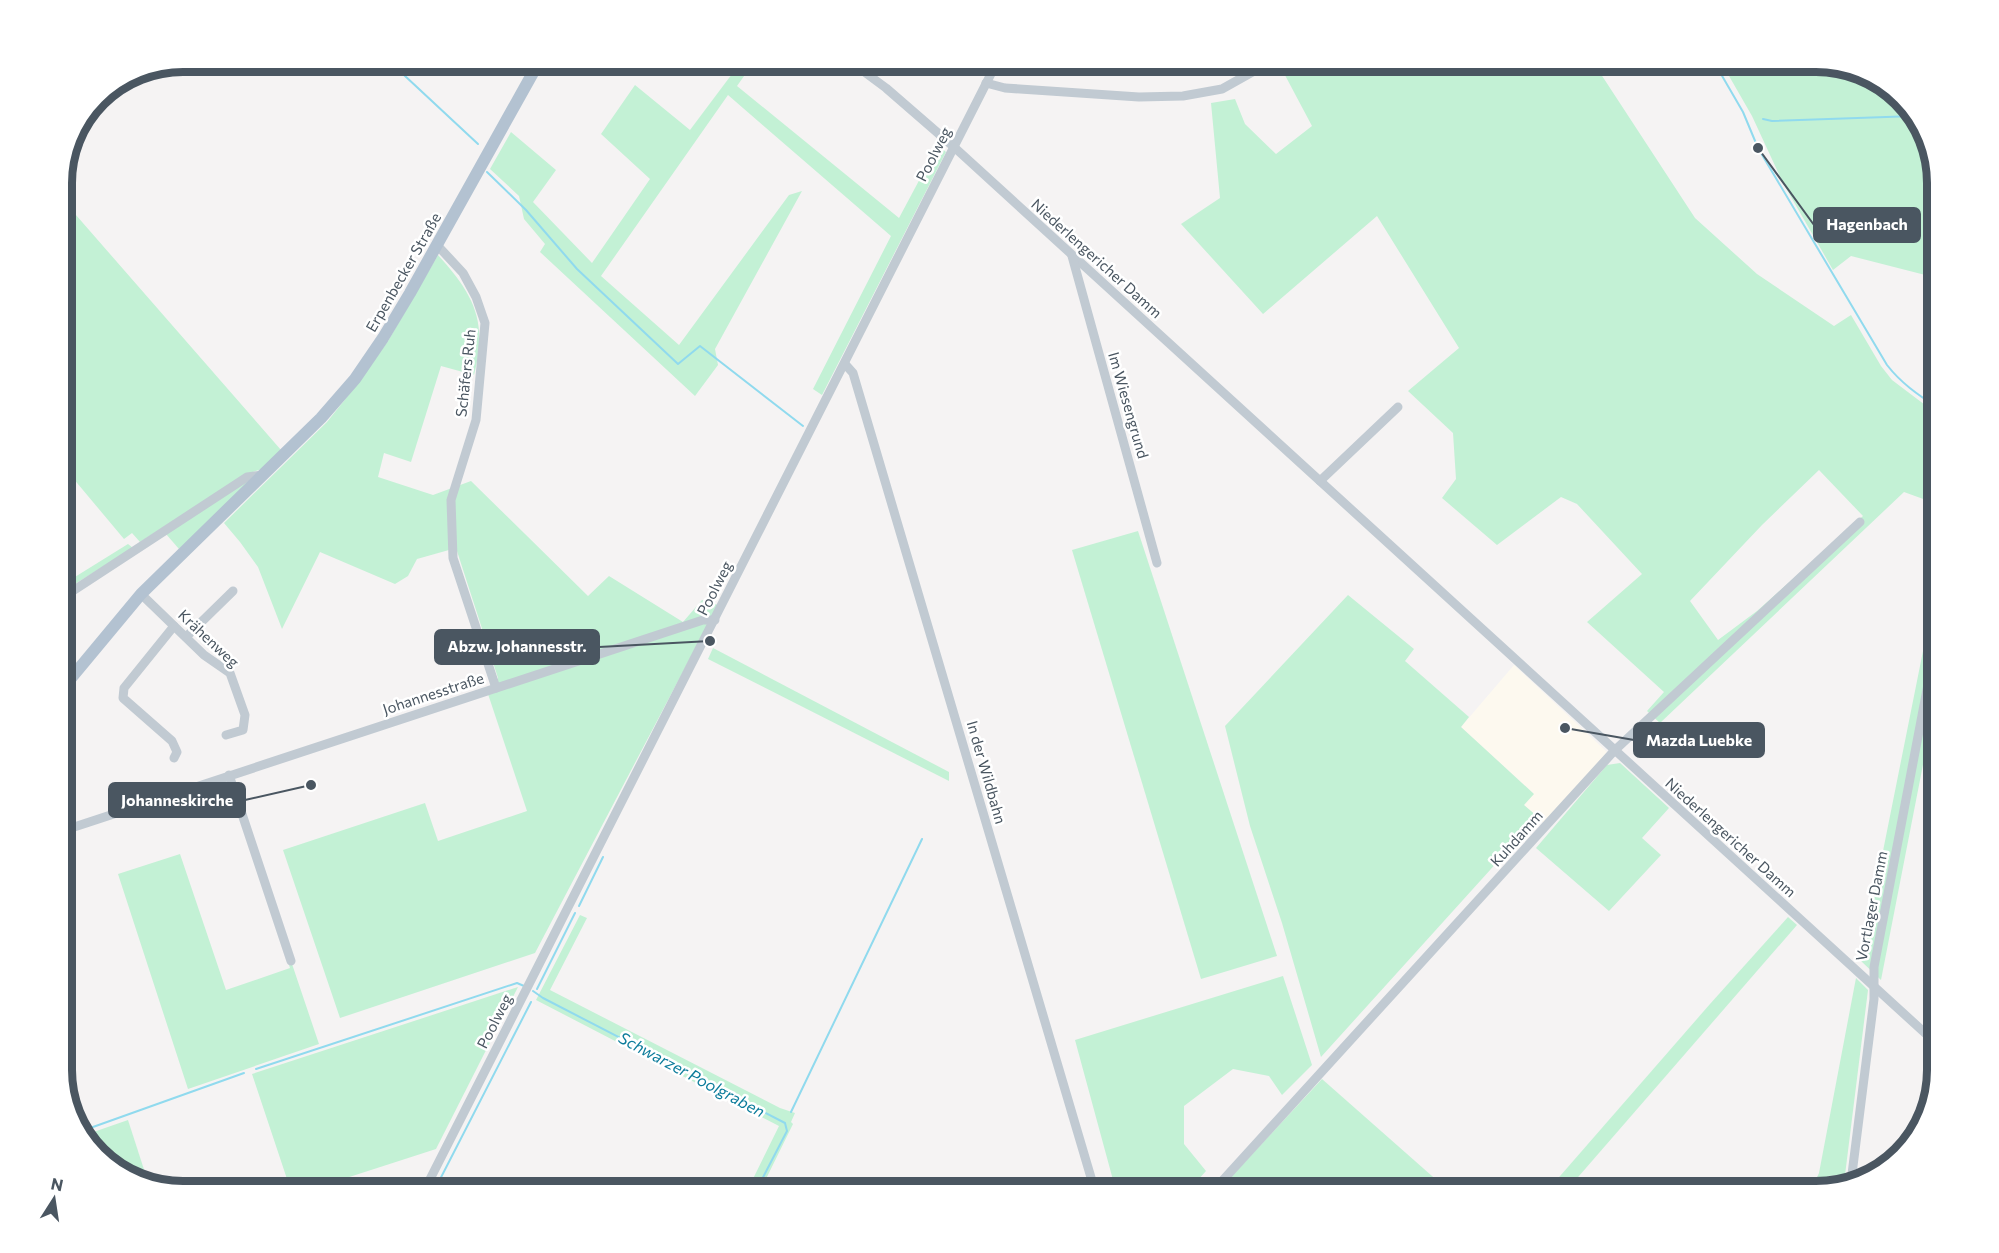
<svg xmlns="http://www.w3.org/2000/svg" width="1999" height="1253" font-family="Commissioner,sans-serif">
  <rect width="100%" height="100%" fill="#f5f3f3"/>
  <path fill="#fdf9ef" d="M1514,665L1607,752L1545,824L1524,805L1533,793L1461,727Z"/>
  <g fill="#c3f1d5" fill-rule="evenodd">
    <path d="M741,62H754L737,86L899,218L938,145L946,152L822,395L813,389L891,236L728,95L601,276L679,345L789,195L802,191L715,349L718,365L695,396L540,252L545,244L524,219L519,196L490,169L511,132L556,170L533,202L592,263L650,179L601,134L635,85L690,130Z"/>
    <path d="M1278,62H1593L1695,218L1757,274L1834,326L1851,315L1881,366L1892,380L1937,414V504L1904,492L1660,723L1647,711L1664,692L1587,622L1642,574L1577,504L1561,497L1497,545L1442,498L1456,479L1453,433L1408,391L1459,348L1377,216L1263,314L1181,224L1220,198L1211,103L1235,99L1245,124L1276,154L1312,126ZM1819,470L1863,516L1757,611L1718,640L1690,601L1762,525Z"/>
    <path d="M1721,62H1816L1877,78L1921,122L1937,175V278L1851,256L1833,270L1783,183L1752,116Z"/>
    <path d="M62,199L281,450L262,469L246,474L140,542L132,533L124,539L62,465Z"/>
    <path d="M438,255C474,295 488,321 474,375L441,366L411,462L384,453L378,477L433,495L471,481L588,596L609,576L683,622L702,600L718,605L535,953L340,1018L283,850L425,803L438,841L527,811L488,694L498,678L456,548L417,559L408,576L395,584L320,552L282,629L258,567L240,542L224,523L327,422L359,382L388,341Z"/>
    <path d="M246,482H252L179,549L166,534Z"/>
    <path d="M1138,531L1277,956L1201,979L1072,550Z"/>
    <path d="M128,544L133,548L62,592V585Z"/>
    <path d="M1937,581V745L1928,739L1881,980L1861,961Z"/>
    <path d="M1348,595L1414,649L1405,661L1469,717L1461,727L1534,794L1524,805L1538,817L1321,1057L1282,923L1250,826L1225,726Z"/>
    <path d="M713,648L949,772V781L708,659Z"/>
    <path d="M1620,763L1669,808L1642,838L1661,855L1609,911L1536,848L1607,765Z"/>
    <path d="M180,854L226,990L290,968L288,962L291,961L319,1044L188,1089L118,874Z"/>
    <path d="M580,915L587,918L550,990L780,1108L795,1113L791,1122L793,1124L761,1189L762,1191H747L779,1126L536,1000Z"/>
    <path d="M1788,917L1797,925L1566,1191H1547L1710,1004Z"/>
    <path d="M1283,976L1312,1065L1282,1095L1269,1076L1233,1069L1184,1106V1144L1206,1171L1188,1191H1116L1075,1040Z"/>
    <path d="M1856,978L1868,990L1845,1175L1828,1176L1824,1189L1811,1191L1819,1173Z"/>
    <path d="M518,987L436,1149L306,1191H291L252,1074Z"/>
    <path d="M1322,1079L1449,1191H1218Z"/>
    <path d="M128,1120L148,1182L122,1175L82,1136Z"/>
  </g>
  <g fill="none" stroke-linecap="round" stroke-linejoin="round">
    <g stroke="#90daee" stroke-width="2">
      <path d="M390,62L478,144"/>
      <path d="M1714,62L1743,112L1758,148L1887,365C1901,383 1918,395 1937,407"/>
      <path d="M1763,119L1772,121L1915,116"/>
      <path d="M487,172L526,210L577,269L678,364L700,346L803,426"/>
      <path d="M579,906L603,857"/>
      <path d="M537,989L575,913"/>
      <path d="M533,991L543,998L785,1123L787,1131L758,1187V1191"/>
      <path d="M256,1069L517,983L524,986"/>
      <path d="M791,1112L922,839"/>
      <path d="M79,1132L244,1073"/>
      <path d="M434,1191L531,1002"/>
    </g>
    <g stroke="#c1cad2" stroke-width="9">
      <path d="M851,62L886,88L954,147L1937,1044"/>
      <path d="M986,83L1005,88L1139,97L1183,96L1222,89L1263,66"/>
      <path d="M437,245L463,273L476,297L485,323L476,420L451,500L453,558L496,688"/>
      <path d="M1072,256L1157,563"/>
      <path d="M845,364L853,373L1095,1191"/>
      <path d="M1320,481L1398,407"/>
      <path d="M141,594L204,655L230,673L245,715L243,730L226,735"/>
      <path d="M62,598L247,477L263,475"/>
      <path d="M174,626L124,688L123,698L172,741L177,752L174,758"/>
      <path d="M186,637L233,591"/>
      <path d="M229,775L291,961"/>
      <path d="M62,831L703,620H715"/>
      <path d="M1851,1182L1874,999V967L1937,637"/>
      <path d="M424,1191L997,62"/>
      <path d="M1213,1191L1614,751L1860,522"/>
    </g>
    <path stroke="#b3c2d1" stroke-width="12" d="M62,689L141,594L321,418L355,379L383,338L410,293L539,62"/>
  </g>
  <g text-anchor="middle" dominant-baseline="central" stroke-width="5" stroke-linejoin="round" paint-order="stroke">
    <g font-size="15" fill="#4a5661" stroke="#fff">
      <text transform="translate(933 154) rotate(-63)">Poolweg</text>
      <text transform="translate(1097 258) rotate(42)">Niederlengericher Damm</text>
      <text transform="translate(403 272) rotate(-60)">Erpenbecker Straße</text>
      <text transform="translate(465 373) rotate(-84)">Schäfers Ruh</text>
      <text transform="translate(1129 405) rotate(74)">Im Wiesengrund</text>
      <text transform="translate(714 588) rotate(-63)">Poolweg</text>
      <text transform="translate(209 638) rotate(43)">Krähenweg</text>
      <text transform="translate(433 693) rotate(-18)">Johannesstraße</text>
      <text transform="translate(987 772) rotate(74)">In der Wildbahn</text>
      <text transform="translate(1731 837) rotate(42)">Niederlengericher Damm</text>
      <text transform="translate(1516 838) rotate(-48)">Kuhdamm</text>
      <text transform="translate(1871 906) rotate(-79)">Vortlager Damm</text>
      <text transform="translate(494 1021) rotate(-63)">Poolweg</text>
    </g>
    <g font-size="16" font-style="italic" fill="#0c7c9b" stroke="#fff">
      <text transform="translate(692 1074) rotate(28)">Schwarzer Poolgraben</text>
    </g>
  </g>
  <path d="M0 0H1999V1253H0ZM183 72H1816A111 111 0 0 1 1927 183V1070A111 111 0 0 1 1816 1181H183A111 111 0 0 1 72 1070V183A111 111 0 0 1 183 72Z" fill="#fff" fill-rule="evenodd"/>
  <path fill="none" stroke="#4a5661" stroke-width="8" d="M183 72H1816A111 111 0 0 1 1927 183V1070A111 111 0 0 1 1816 1181H183A111 111 0 0 1 72 1070V183A111 111 0 0 1 183 72Z"/>
  <path fill="none" stroke="#4a5661" stroke-width="2" d="M1758 148L1814 225M710 641L599 647M1565 728L1634 740M311 785L245 800"/>
  <g fill="#4a5661" stroke="#fff" stroke-width="2">
    <circle cx="1758" cy="148" r="6"/>
    <circle cx="710" cy="641" r="6"/>
    <circle cx="1565" cy="728" r="6"/>
    <circle cx="311" cy="785" r="6"/>
  </g>
  <g fill="#4a5661" stroke="#4a5661" stroke-width="2">
    <rect x="1814" y="208" width="106" height="34" rx="6"/>
    <rect x="435" y="630" width="164" height="34" rx="6"/>
    <rect x="1634" y="723" width="130" height="34" rx="6"/>
    <rect x="109" y="783" width="136" height="34" rx="6"/>
  </g>
  <g font-size="16" text-anchor="middle" font-weight="bold" fill="#fff">
    <text x="1867" y="230">Hagenbach</text>
    <text x="517" y="652">Abzw. Johannesstr.</text>
    <text x="1699" y="746">Mazda Luebke</text>
    <text x="177" y="806">Johanneskirche</text>
  </g>
  <g transform="translate(54 1199) rotate(12)" stroke="#ffffff" stroke-width="4.5" paint-order="stroke">
  <path d="M0-4.5L10 22L0 15L-10 22Z" fill="#4a5661"/>
  <text y="-9" font-size="16" font-weight="bold" text-anchor="middle" fill="#4a5661">N</text>
  </g>
</svg>
